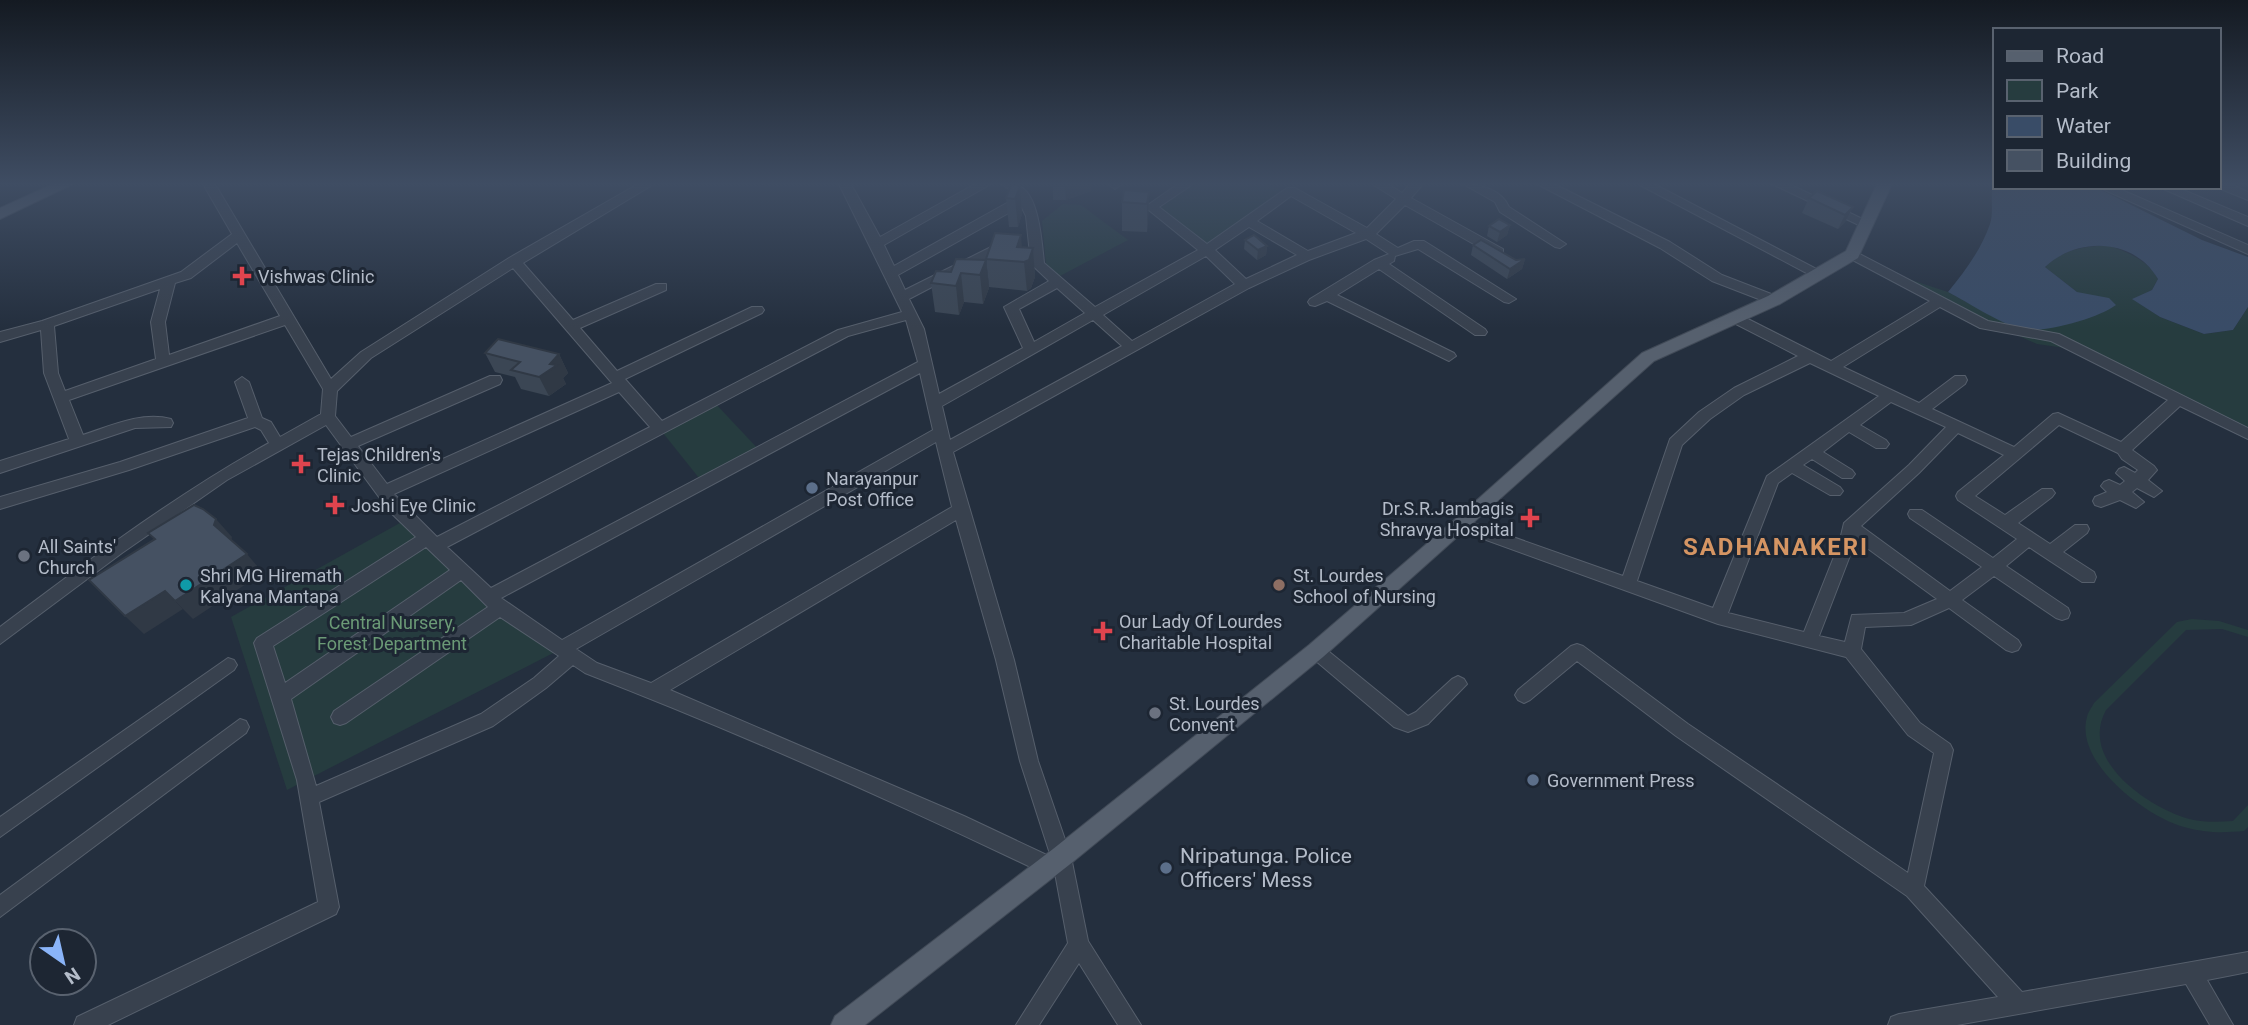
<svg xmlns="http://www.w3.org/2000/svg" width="2248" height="1025" font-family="Roboto,sans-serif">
  <rect width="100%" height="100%" fill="#242f3e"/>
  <g fill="#263c3f">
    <path d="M1194,185H1269L1283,192L1208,246L1158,207Z"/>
    <path d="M1063,204L1081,205L1128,240L1060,276L1046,265L1042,221Z"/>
    <path d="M2108,245C2128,253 2147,259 2158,279L2152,290L2133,299L2160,317L2204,334L2233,330L2248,307V427L2222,424L2079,350L2037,344L1878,273L1881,270L1948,292L1972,305L2077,292L2045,267C2064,249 2082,247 2108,245Z"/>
    <path d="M713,401L761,452L703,483L659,428Z"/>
    <path d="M407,519L500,608L561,649L287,790L231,617Z"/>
    <path d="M2192,619L2219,621L2248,630V637L2222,629L2186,630L2106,710C2080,757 2140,801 2180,816C2197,823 2215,822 2233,821L2248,805V827L2244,831C2223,833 2205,833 2184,827C2147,817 2074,763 2087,717C2088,712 2092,707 2094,703L2177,622Z"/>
  </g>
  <path fill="#394c67" d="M1993,185L1994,187H2095L2202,240L2248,257V307L2233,330L2204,334L2160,317L2132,299L2152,290L2158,279C2134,238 2078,236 2045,267L2077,292L2109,298L2116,305C2099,318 2043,334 2021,329C1999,323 1969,303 1948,292C1965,271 1981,250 1990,224C1994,212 1990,197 1993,185Z"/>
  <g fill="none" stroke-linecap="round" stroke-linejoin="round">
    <defs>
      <g id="minor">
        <path d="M203,184H215L331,379L361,352L509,258L638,184H654L523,263L573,320L656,284H666V290L580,328L617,371L752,307H762L764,310L762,313L625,379L662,421L838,330L902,312L839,184H851L880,237L975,184H991L884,245L894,266L1014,199V193L1002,184C1007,184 1014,184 1019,186C1039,194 1042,243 1044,263L1095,307L1198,250L1145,207L1178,184H1193L1159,207L1207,244L1287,188H1295L1367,228L1396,199L1372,184H1388L1402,193L1410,184H1423L1411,198L1503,249V255H1493L1405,205L1376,234L1398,248L1414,241H1424L1516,299L1509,303L1504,302L1418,249L1395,256L1394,261L1389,264L1485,329L1487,332L1485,335H1475L1379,269L1337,295L1454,353L1456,356L1449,361L1327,301L1315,306L1310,305L1308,302L1310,299L1374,260L1389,254L1366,239L1309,260L1249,288L953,452L1014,660L1038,761L1071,857L1088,941L1141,1025H1118L1079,963L1039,1025H1016L1068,943L1055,873L1050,875L1043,873C893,801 740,733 585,673L573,665L546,688L493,726L319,802L339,907L336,914L108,1025H74L77,1017L318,902L297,780L254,643L257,638L416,537L390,512L326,425L227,480L122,553L0,644V627C87,562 173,496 269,443L261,430L255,427L129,470L0,509V497L120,462L248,418L235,382L242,377L249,382L262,418L271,422L280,437L321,414L323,389L285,325L69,400L83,435C110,426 142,411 171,419L173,423L171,427L135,428L0,473V461L69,439L44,373L41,330L0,342V332L42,321L181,272L232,234ZM1291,196L1356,233L1308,251L1257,221ZM1021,206L1026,216L1031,264L1049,281L1004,307L1023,348L939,394L924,329L909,299L1012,245L1006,241L1001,242L905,290L898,275ZM1249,227L1297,255L1246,279L1215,250ZM237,243L280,316L169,355L165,322L175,283L191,278ZM1206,256L1235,284L1132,341L1103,315ZM513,268L612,383L387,484L358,446L500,384L502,380L500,376H490L351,437L335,416L337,391L371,358ZM1057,288L1085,313L1034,342L1019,309ZM160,289L151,322L156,359L65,391L58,373L54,326ZM906,320L918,362L491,588L447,547L848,336ZM1093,320L1122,346L950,440L942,406ZM920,373L933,430L562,640L501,598ZM619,392L650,427L437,537L394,494ZM936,442L952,507L651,683L597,663L576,649ZM956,520L996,660L1020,761L1051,857L964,816L670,690ZM426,547L450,570L285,683L273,646ZM461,580L488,607L334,711L331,717L334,723L340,725L346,723L500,617L559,656L534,678L481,714L316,786L291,699Z"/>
        <path d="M1122,184L1115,189L1109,185V184Z"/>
        <path d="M1463,184C1481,184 1502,190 1509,207L1566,244L1560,248L1555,247L1500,212L1495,202Z"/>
        <path d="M1537,184H1554L1670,242L1722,275L1779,297L1781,300L1779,303H1769L1712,281L1660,248Z"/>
        <path d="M1638,184H1654L1826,274L1819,278L1814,277Z"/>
        <path d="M1772,184H1789L1873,224L1867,228L1863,227Z"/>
        <path d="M2218,184H2231L2248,192V200L2216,187Z"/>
        <path d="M2098,187H2115L2248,245V254Z"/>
        <path d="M2159,187H2176L2248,217V226Z"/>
        <path d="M1852,250L1988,321L2059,334L2248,428V439L2180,406L2132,450L2154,466L2157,470L2148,480L2162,491L2154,497L2137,488L2132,492L2144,502L2136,508L2120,500L2101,507L2095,505L2093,501L2095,497L2107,492L2101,486L2104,482L2109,480L2120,485L2125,481L2116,473L2119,469L2124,467L2135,473L2138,470L2122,459L2118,453L2059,425L1975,496L2005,515L2042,489H2052L2055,493L2052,497L2018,523L2050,544L2075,525H2087L2089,529L2087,533L2063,552L2094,572L2096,577L2094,582H2082L2029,547L2006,566L2068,608L2070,613L2068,618L2062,620L2056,618L1994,576L1962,600L2018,640L2021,645L2018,650L2012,652L2006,650L1949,608L1911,625L1865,627L1861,649L1920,723L1950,744L1953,750L1924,886L2022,992L2248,952V972L2207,980L2233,1025H2210L2186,984L1957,1025H1888L1891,1017L1899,1014L1998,997L1907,896L1676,736L1577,661L1530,700L1524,703L1518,700L1515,695L1518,690L1571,646L1577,644L1583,646L1688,724L1908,873L1934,753L1908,735L1846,657L1718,624L1456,529L1454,525L1456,521L1462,519L1623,576L1670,439L1699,412L1734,388L1798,356L1732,322L1730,319L1732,316H1742L1831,361L1930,301L1847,257V251ZM1940,307L1980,328L2051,341L2168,400L2121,442L2058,413L2053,414L2014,447L1932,409L1965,384L1967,380L1965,376H1955L1919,403L1843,367ZM1810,363L1879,396L1767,476L1713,608L1637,581L1682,445L1710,419L1744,395ZM1891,402L1946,427L1909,465L1844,523L1839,544L1804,632L1728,613L1778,483L1792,473L1830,495H1840L1843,491L1840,487L1803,465L1812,459L1842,478H1852L1855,474L1852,470L1823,452L1849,432L1876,448H1886L1889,444L1886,440L1860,425ZM1958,433L2004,455L1958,492L1956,496L1958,500L2017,539L1993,558L1922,510H1910L1908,514L1910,518L1982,567L1950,591L1861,526L1919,473ZM1856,540L1937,599L1904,613L1852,615L1845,642L1819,636Z"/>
        <path d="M1316,644L1322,646L1408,716L1416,712L1452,679L1458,676L1464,679L1467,684L1428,724L1408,732L1394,727L1310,656L1307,651L1310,646Z"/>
        <path d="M228,658L234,660L237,665L234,670L0,837V817Z"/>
        <path d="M240,719L246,721L249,727L246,733L0,917V895Z"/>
      </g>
      <g id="major">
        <path d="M53,184H73L0,219V208Z"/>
        <path d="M1877,184H1892L1858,258L1780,304L1654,361L1323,657L1069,865L865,1025H831L835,1016L1053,849L1309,645L1459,516L1642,353L1768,296L1846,251Z"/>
      </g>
    </defs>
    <use href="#minor" stroke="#565f6c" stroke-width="2"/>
    <use href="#major" stroke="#414a57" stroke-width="2"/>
    <use href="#minor" fill="#38414e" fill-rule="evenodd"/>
    <use href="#major" fill="#56606e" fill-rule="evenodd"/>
  </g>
  <g fill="#3b4654">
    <path d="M1053,185H1091V191L1066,200H1053Z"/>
    <path d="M1020,186L1022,214L1018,227H1009L1006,198Z"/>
    <path d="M1149,192L1148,220L1147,232L1122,231V202Z"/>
    <path d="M1809,198L1853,207L1845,222L1838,229L1802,213Z"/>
    <path d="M1510,225L1507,235L1497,242L1487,236L1489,226Z"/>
    <path d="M1245,240L1267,246L1266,255L1257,260L1244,249Z"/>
    <path d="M1473,245L1516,260L1525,259L1522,269L1507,279L1471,255Z"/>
    <path d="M1022,247L1033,248L1035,277L1031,288L1027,291L989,287L986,259Z"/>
    <path d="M986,260L989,288L983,304L964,302L959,315L935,312L931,283L951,272Z"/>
    <path d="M485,353L559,354L568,373L563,378L566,384L549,396L521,389L515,377L495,372Z"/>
  </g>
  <g fill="#303945">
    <path d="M1069,185H1091V191L1066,200L1065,186Z"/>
    <path d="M1020,186L1022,214L1018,227L1015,199Z"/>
    <path d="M1149,192L1148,220L1147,232V204Z"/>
    <path d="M1853,207L1845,222L1838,229L1845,215Z"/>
    <path d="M1510,225L1507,235L1497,242L1500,232Z"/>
    <path d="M1021,235L1023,262L1017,247Z"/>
    <path d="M1267,246L1266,255L1257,260L1258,250Z"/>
    <path d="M1033,248L1035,277L1031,288L1027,291L1024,262Z"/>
    <path d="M1525,259L1522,269L1507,279L1510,269Z"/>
    <path d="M986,260L989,288L983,304L980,275Z"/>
    <path d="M961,273L964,302L959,315L956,286Z"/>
    <path d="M559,354L568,373L563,378L566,384L549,396L539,377Z"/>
    <path d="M216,519L232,537L231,543L214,525Z"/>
    <path d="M247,554L263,573L193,619L175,601Z"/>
    <path d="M165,591L183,609L144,634L125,616Z"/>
  </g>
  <g fill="#455162" stroke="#303945" stroke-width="2">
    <path d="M1011,185H1018L1020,186L1015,199L1006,198Z"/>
    <path d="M1053,185H1069L1065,186H1052Z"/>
    <path d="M1124,190L1149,192L1147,204L1122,202Z"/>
    <path d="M1817,191L1853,207L1845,215L1809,198Z"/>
    <path d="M1499,219L1510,225L1500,232L1489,226Z"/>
    <path d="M995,233L1021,235L1017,247L1033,248L1029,260L1024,262L986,259Z"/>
    <path d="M1254,235L1267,246L1258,250L1245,240Z"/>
    <path d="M1481,240L1516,260L1525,259L1510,269L1473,245Z"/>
    <path d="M956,259L986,260L980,275L961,273L956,286L931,283L936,271L951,272Z"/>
    <path d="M498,339L559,354L550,364L557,365L539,377L511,370L520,362L485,353Z"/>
    <path d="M194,505L203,509L216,519L214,525L247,554L175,601L165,591L125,616L89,580L155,539L148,533Z"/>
  </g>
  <linearGradient id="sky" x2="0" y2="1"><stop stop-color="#141a22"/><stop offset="0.56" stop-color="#3f4d63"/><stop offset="1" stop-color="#3f4d63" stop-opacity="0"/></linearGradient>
  <rect width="2248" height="328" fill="url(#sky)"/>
  <g fill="#e0444e" stroke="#1d2633" stroke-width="2.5">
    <path d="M238.5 265.5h7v7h7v7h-7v7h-7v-7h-7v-7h7z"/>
    <path d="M297.5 453.5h7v7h7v7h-7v7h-7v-7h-7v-7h7z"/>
    <path d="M331.5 494.5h7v7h7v7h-7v7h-7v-7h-7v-7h7z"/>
    <path d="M1526.5 507.5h7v7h7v7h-7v7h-7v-7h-7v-7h7z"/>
    <path d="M1099.5 620.5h7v7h7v7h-7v7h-7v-7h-7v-7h7z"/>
  </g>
  <g fill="#5c6f8a" stroke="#1d2633" stroke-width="2.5">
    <circle cx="812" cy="488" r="7"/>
    <circle cx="1533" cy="780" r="7"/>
    <circle cx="1166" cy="868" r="7"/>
  </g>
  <g fill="#6b7280" stroke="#1d2633" stroke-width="2.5">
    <circle cx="24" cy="556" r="7"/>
    <circle cx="1155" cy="713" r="7"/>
  </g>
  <circle fill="#0f9aa8" stroke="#1d2633" stroke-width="2.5" cx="186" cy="585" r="7"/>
  <circle fill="#8d6e63" stroke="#1d2633" stroke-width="2.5" cx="1279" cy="585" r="7"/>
  <g text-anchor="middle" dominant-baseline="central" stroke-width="6" stroke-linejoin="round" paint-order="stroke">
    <g font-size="18" fill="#b4bcc9" stroke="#1d2633" text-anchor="start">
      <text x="258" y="276">Vishwas Clinic</text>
      <text x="317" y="454">Tejas Children's<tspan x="317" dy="21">Clinic</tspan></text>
      <text x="826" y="478">Narayanpur<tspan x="826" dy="21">Post Office</tspan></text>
      <text x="351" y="505">Joshi Eye Clinic</text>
      <text x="1514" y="508" text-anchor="end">Dr.S.R.Jambagis<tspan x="1514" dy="21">Shravya Hospital</tspan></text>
      <text x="38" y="546">All Saints'<tspan x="38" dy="21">Church</tspan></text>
      <text x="200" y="575">Shri MG Hiremath<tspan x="200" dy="21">Kalyana Mantapa</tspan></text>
      <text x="1293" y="575">St. Lourdes<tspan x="1293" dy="21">School of Nursing</tspan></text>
      <text x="1119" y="621">Our Lady Of Lourdes<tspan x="1119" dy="21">Charitable Hospital</tspan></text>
      <text x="1169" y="703">St. Lourdes<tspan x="1169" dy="21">Convent</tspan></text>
      <text x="1547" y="780">Government Press</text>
    </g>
    <g font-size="18" fill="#6b9a76" stroke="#1d2633">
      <text x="392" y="622">Central Nursery,<tspan x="392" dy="21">Forest Department</tspan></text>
    </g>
    <g font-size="21" fill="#b4bcc9" stroke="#1d2633" text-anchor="start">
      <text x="1180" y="856">Nripatunga. Police<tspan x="1180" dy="24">Officers' Mess</tspan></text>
    </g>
    <g font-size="24" font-weight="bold" letter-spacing="2" fill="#d59563" stroke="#1d2633">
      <text x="1776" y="547">SADHANAKERI</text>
    </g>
  </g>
  <rect x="1993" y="28" width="228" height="161" fill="#1d2633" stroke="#59626f" stroke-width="2"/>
  <rect x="2007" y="51" width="35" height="10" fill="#56606e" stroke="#59626f" stroke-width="2"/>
  <text x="2056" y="63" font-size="21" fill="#b4bcc9">Road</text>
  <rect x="2007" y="80" width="35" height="21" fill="#263c3f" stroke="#59626f" stroke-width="2"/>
  <text x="2056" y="98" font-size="21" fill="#b4bcc9">Park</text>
  <rect x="2007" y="116" width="35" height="21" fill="#394c67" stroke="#59626f" stroke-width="2"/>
  <text x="2056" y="133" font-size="21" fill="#b4bcc9">Water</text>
  <rect x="2007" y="150" width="35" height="21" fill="#455162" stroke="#59626f" stroke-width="2"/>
  <text x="2056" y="168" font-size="21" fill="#b4bcc9">Building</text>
  <g transform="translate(63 962) rotate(146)"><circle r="33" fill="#1d2633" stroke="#59626f" stroke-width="2"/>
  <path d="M0-5L12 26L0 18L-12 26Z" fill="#8ab4f8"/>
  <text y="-10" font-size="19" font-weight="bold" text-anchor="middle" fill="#b4bcc9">N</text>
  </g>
</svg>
